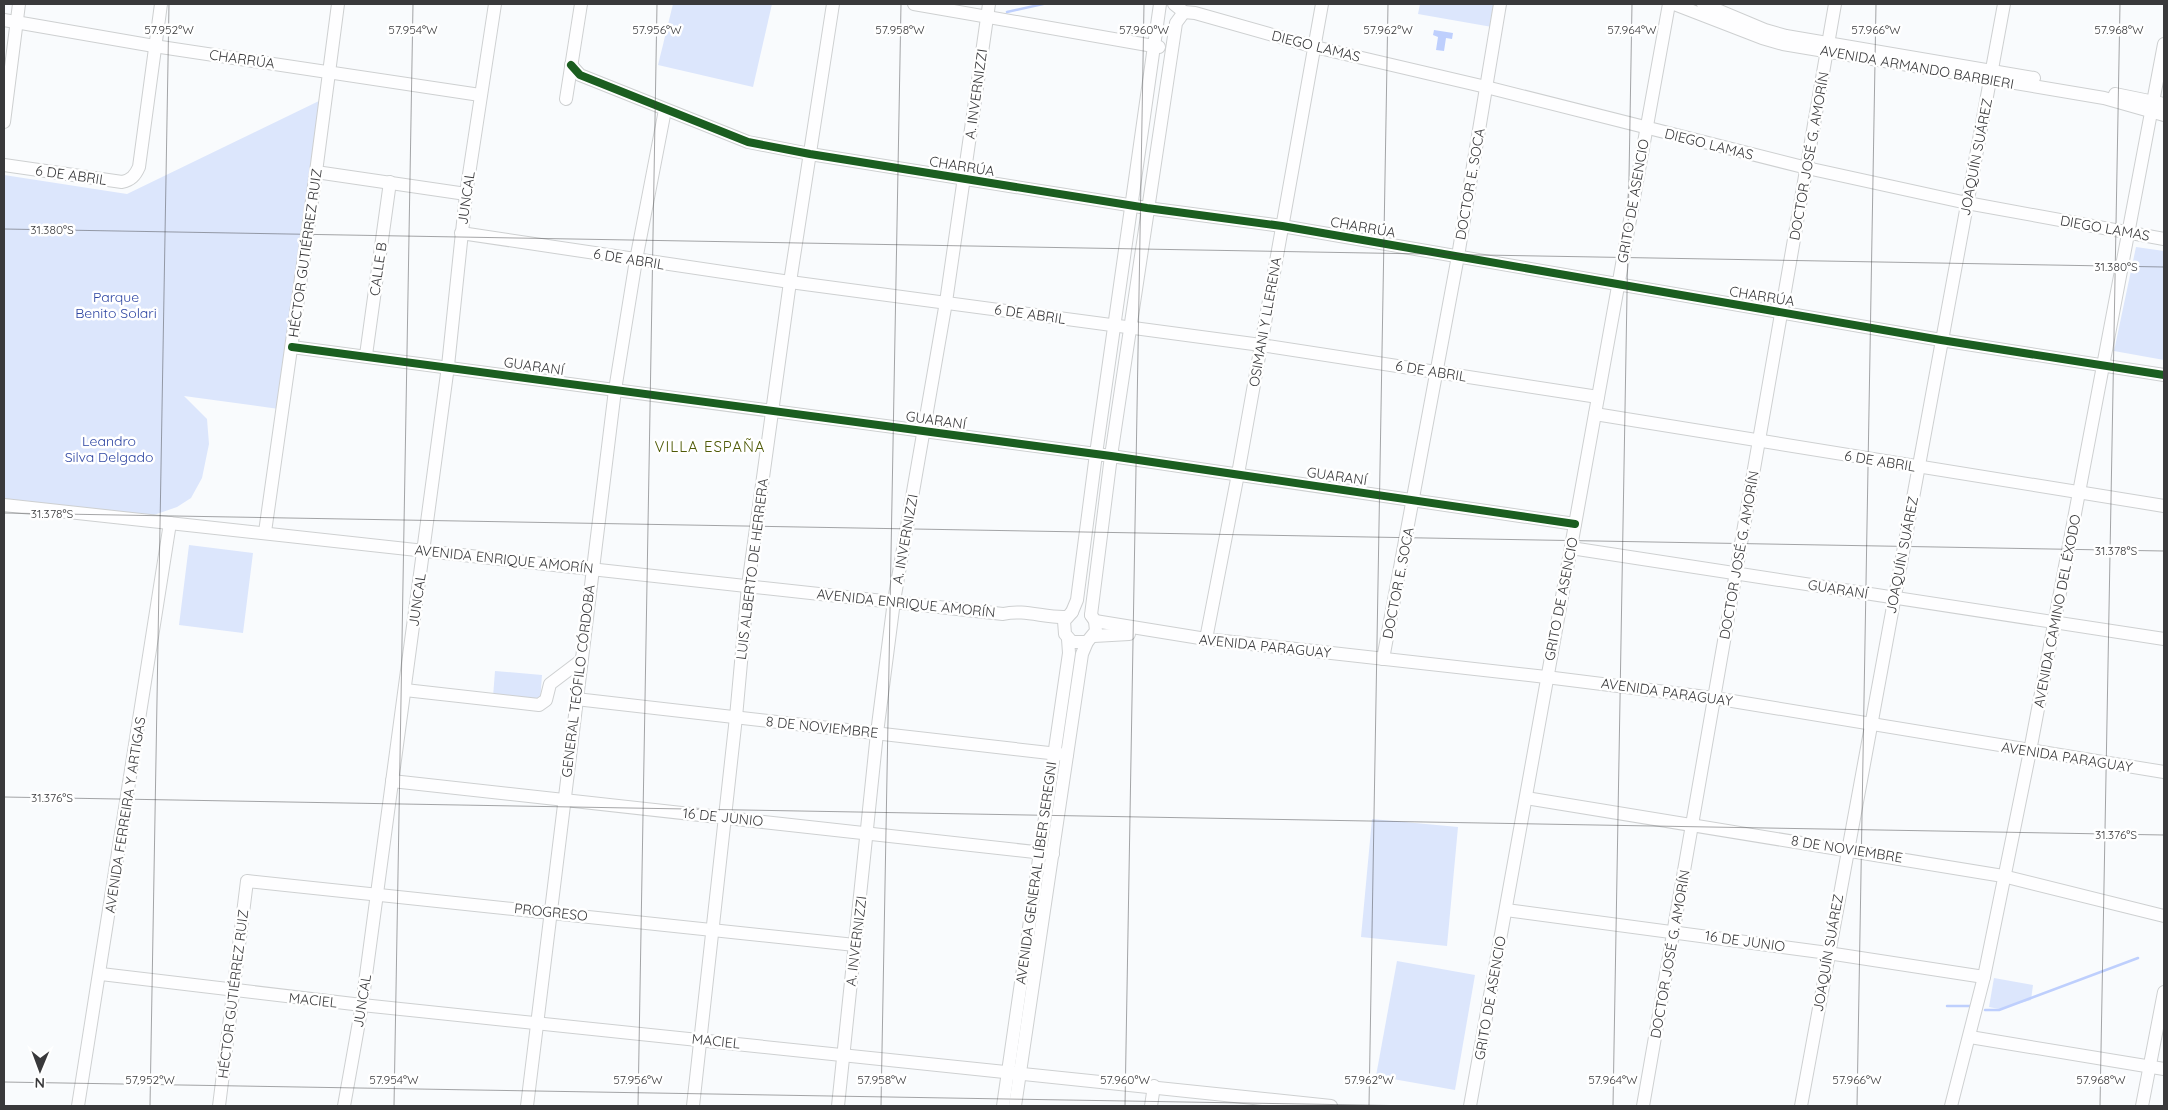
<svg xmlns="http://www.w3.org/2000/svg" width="2168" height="1110" font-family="Quicksand,sans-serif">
  <rect width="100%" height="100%" fill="#f9fbfd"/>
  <g fill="#dce6fc">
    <path d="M673,4H772L753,87L658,65Z"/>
    <path d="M1420,4H1496L1492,27L1418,14Z"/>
    <path d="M321,100L279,409L184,396L207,419L209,444L202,478L191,498L177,507L151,516L4,499V175L127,194Z"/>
    <path d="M2136,247L2164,251V360L2114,351Z"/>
    <path d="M189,545L253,553L243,633L179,625Z"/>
    <path d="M495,671L542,675L540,702L493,697Z"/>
    <path d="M1372,819L1458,827L1447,946L1361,937Z"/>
    <path d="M1397,961L1475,975L1455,1090L1376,1076Z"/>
    <path d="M1994,978L2033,985L2031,1000L1999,1009L1989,1007Z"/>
  </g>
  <path fill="#becffd" d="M1434,30L1453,33L1452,39L1446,38L1444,51L1436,50L1438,37L1433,35Z"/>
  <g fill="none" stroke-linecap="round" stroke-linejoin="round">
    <g stroke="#becffd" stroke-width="2.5">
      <path d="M1007,12L1043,4"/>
      <path d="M1947,1006H1970"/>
      <path d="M1985,1010H1999L2138,958"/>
    </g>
    <defs>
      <g id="minor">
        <path d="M914,4L1159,47"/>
        <path d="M1174,4L1184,12L1195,13L1315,47L1486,87L1807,168L1967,203L2164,239"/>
        <path d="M1674,4L1762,38L1783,44L2104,98L2164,115"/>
        <path d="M1703,4L1765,30L1786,36L2034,78"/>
        <path d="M4,20L154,46L480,95"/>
        <path d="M571,65L580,75L748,142L810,154L1147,208L1282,226L1941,340L2164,375"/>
        <path d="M2115,94L2164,104"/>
        <path d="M566,99L581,4"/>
        <path d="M4,122L19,4"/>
        <path d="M4,165L122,182C131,180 135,176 139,167L161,4"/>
        <path d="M316,172L466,194"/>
        <path d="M461,233L790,282L1261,345L1598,397"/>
        <path d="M292,347L1111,456L1575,524"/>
        <path d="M366,355L390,182"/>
        <path d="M1595,414L2164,506"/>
        <path d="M4,505L1003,614C1024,609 1045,618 1066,617"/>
        <path d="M265,532L316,172L338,4"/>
        <path d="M1571,548L2164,639"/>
        <path d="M1072,612L1077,600L1096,454L1160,4"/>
        <path d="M1072,612L1064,621L1065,634L1072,642H1087"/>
        <path d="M1091,615L1111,456L1176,23L1184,12"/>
        <path d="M1095,621L1206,639L1546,677L1714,698L2164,772"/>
        <path d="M1094,636L1129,634"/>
        <path d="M1206,639L1238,474L1322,4"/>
        <path d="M1383,659L1458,256L1500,4"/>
        <path d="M405,690L539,705L546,700L550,684L579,662"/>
        <path d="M576,699L1067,755"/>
        <path d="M392,781L1053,854"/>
        <path d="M1526,798L2003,876L2164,916"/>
        <path d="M1506,910L1828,953L1984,977"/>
        <path d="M101,974L362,1005L1331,1106"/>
        <path d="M1970,1037L2164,1069"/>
        <path d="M78,1106L170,523"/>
        <path d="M219,1106L247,881L855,945"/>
        <path d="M344,1106L362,1005L448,366L466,194L495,4"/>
        <path d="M527,1106L615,390L636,260L665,110"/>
        <path d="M693,1106L736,717L748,586L790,282L833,4"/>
        <path d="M838,1106L877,733L894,601L946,302L989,4"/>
        <path d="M1003,1106L1069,653L1068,639"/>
        <path d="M1015,1106L1082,654L1087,642L1096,631L1095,621L1091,615"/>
        <path d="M1151,1106L1154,1086"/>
        <path d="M1470,1106L1669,4"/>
        <path d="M1643,1106L1835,4"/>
        <path d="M1801,1106L2004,4"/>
        <path d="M1951,1106L1984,977L2030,751L2164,44"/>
        <path d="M2142,1106L2164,992"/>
      </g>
    </defs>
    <use href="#minor" stroke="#ced0d1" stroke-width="14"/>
    <use href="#minor" stroke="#fefeff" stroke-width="12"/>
    <defs>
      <g id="cycleway">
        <path d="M571,65L580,75L748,142L810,154L1147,208L1282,226L1941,340L2164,375"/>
        <path d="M292,347L1111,456L1575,524"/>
      </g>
    </defs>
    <use href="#cycleway" stroke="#fff" stroke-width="11"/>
    <use href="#cycleway" stroke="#1b5e20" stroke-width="8"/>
  </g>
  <path fill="none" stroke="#39393b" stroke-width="1" stroke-opacity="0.45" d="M4,229L2164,267M4,513L2164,551M4,797L2164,835M4,1082L1420,1106M150,1106L169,4M394,1106L413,4M638,1106L657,4M881,1106L901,4M1125,1106L1144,4M1369,1106L1388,4M1613,1106L1632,4M1857,1106L1876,4M2100,1106L2120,4"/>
  <g text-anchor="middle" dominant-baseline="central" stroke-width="5" stroke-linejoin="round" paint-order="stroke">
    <g font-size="14" fill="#39393b" stroke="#fff">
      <text transform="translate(1316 46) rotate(14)">DIEGO LAMAS</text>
      <text transform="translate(242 59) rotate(8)">CHARRÚA</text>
      <text transform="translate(1917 67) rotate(10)">AVENIDA ARMANDO BARBIERI</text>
      <text transform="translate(976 94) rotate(-82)">A. INVERNIZZI</text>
      <text transform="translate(1709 144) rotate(14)">DIEGO LAMAS</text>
      <text transform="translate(1809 156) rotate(-80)">DOCTOR JOSÉ G. AMORÍN</text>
      <text transform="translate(1976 157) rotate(-79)">JOAQUÍN SUÁREZ</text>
      <text transform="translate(962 166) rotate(9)">CHARRÚA</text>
      <text transform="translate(71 175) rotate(8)">6 DE ABRIL</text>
      <text transform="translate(1470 184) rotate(-80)">DOCTOR E. SOCA</text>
      <text transform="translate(466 198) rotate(-82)">JUNCAL</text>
      <text transform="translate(1633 201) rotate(-80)">GRITO DE ASENCIO</text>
      <text transform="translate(1363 227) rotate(10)">CHARRÚA</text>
      <text transform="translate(2105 228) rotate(10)">DIEGO LAMAS</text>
      <text transform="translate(305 253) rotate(-82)">HÉCTOR GUTIÉRREZ RUIZ</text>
      <text transform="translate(629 259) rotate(9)">6 DE ABRIL</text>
      <text transform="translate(378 269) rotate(-82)">CALLE B</text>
      <text transform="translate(1762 296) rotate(9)">CHARRÚA</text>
      <text transform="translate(1030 314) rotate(8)">6 DE ABRIL</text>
      <text transform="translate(1265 322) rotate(-80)">OSIMANI Y LLERENA</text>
      <text transform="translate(534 366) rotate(8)">GUARANÍ</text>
      <text transform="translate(1431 371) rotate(9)">6 DE ABRIL</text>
      <text transform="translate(936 420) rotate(8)">GUARANÍ</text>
      <text transform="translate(1880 461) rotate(9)">6 DE ABRIL</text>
      <text transform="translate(1337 476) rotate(8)">GUARANÍ</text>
      <text transform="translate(905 539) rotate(-80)">A. INVERNIZZI</text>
      <text transform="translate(1739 555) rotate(-80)">DOCTOR JOSÉ G. AMORÍN</text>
      <text transform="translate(1902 555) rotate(-79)">JOAQUÍN SUÁREZ</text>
      <text transform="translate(504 559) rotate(6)">AVENIDA ENRIQUE AMORÍN</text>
      <text transform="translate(752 569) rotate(-83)">LUIS ALBERTO DE HERRERA</text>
      <text transform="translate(1398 583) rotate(-79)">DOCTOR E. SOCA</text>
      <text transform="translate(1838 589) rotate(9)">GUARANÍ</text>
      <text transform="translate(1561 599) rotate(-79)">GRITO DE ASENCIO</text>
      <text transform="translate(417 600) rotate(-82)">JUNCAL</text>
      <text transform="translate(906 603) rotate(6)">AVENIDA ENRIQUE AMORÍN</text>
      <text transform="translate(2057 611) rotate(-79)">AVENIDA CAMINO DEL ÉXODO</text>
      <text transform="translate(1265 646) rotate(6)">AVENIDA PARAGUAY</text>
      <text transform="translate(578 681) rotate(-83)">GENERAL TEÓFILO CÓRDOBA</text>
      <text transform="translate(1667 692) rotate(8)">AVENIDA PARAGUAY</text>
      <text transform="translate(822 727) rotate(6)">8 DE NOVIEMBRE</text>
      <text transform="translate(2067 757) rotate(9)">AVENIDA PARAGUAY</text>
      <text transform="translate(125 815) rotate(-81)">AVENIDA FERREIRA Y ARTIGAS</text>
      <text transform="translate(723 817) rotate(6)">16 DE JUNIO</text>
      <text transform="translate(1847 849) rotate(9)">8 DE NOVIEMBRE</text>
      <text transform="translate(1036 873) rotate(-82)">AVENIDA GENERAL LÍBER SEREGNI</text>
      <text transform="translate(551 912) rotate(6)">PROGRESO</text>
      <text transform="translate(856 941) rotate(-83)">A. INVERNIZZI</text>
      <text transform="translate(1745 941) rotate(8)">16 DE JUNIO</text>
      <text transform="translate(1828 953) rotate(-80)">JOAQUÍN SUÁREZ</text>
      <text transform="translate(1670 954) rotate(-80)">DOCTOR JOSÉ G. AMORÍN</text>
      <text transform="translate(233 994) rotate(-83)">HÉCTOR GUTIÉRREZ RUIZ</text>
      <text transform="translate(1490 998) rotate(-80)">GRITO DE ASENCIO</text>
      <text transform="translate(313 1000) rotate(6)">MACIEL</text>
      <text transform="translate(362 1001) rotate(-81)">JUNCAL</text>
      <text transform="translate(716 1041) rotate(6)">MACIEL</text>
    </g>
    <g font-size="14" fill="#2f47a3" stroke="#fff">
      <text x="116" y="297">Parque<tspan x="116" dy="16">Benito Solari</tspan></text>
      <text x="109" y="441">Leandro<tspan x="109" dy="16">Silva Delgado</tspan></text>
    </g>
    <g font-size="15" letter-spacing="1" fill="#4f5a07" stroke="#fff">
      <text x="710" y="446">VILLA ESPAÑA</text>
    </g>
  </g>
  <g font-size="12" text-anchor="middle" fill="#39393b" stroke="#fff" stroke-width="5" stroke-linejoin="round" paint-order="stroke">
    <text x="169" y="34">57.952°W</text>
    <text x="413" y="34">57.954°W</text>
    <text x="657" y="34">57.956°W</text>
    <text x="900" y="34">57.958°W</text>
    <text x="1144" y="34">57.960°W</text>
    <text x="1388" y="34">57.962°W</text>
    <text x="1632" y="34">57.964°W</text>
    <text x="1876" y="34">57.966°W</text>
    <text x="2119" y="34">57.968°W</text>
    <text x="52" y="234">31.380°S</text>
    <text x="2116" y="271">31.380°S</text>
    <text x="52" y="518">31.378°S</text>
    <text x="2116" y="555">31.378°S</text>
    <text x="52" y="802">31.376°S</text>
    <text x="2116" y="839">31.376°S</text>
    <text x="150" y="1084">57.952°W</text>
    <text x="394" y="1084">57.954°W</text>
    <text x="638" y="1084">57.956°W</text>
    <text x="882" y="1084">57.958°W</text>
    <text x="1125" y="1084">57.960°W</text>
    <text x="1369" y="1084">57.962°W</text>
    <text x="1613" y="1084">57.964°W</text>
    <text x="1857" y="1084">57.966°W</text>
    <text x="2101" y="1084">57.968°W</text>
  </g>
  <rect width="2168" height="1110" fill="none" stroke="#39393b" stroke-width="10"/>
  <g transform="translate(40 1070) rotate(181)" stroke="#ffffff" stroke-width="4" paint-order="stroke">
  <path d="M0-4L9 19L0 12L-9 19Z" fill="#39393b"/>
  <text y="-8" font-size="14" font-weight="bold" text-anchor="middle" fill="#39393b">N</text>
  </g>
</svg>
